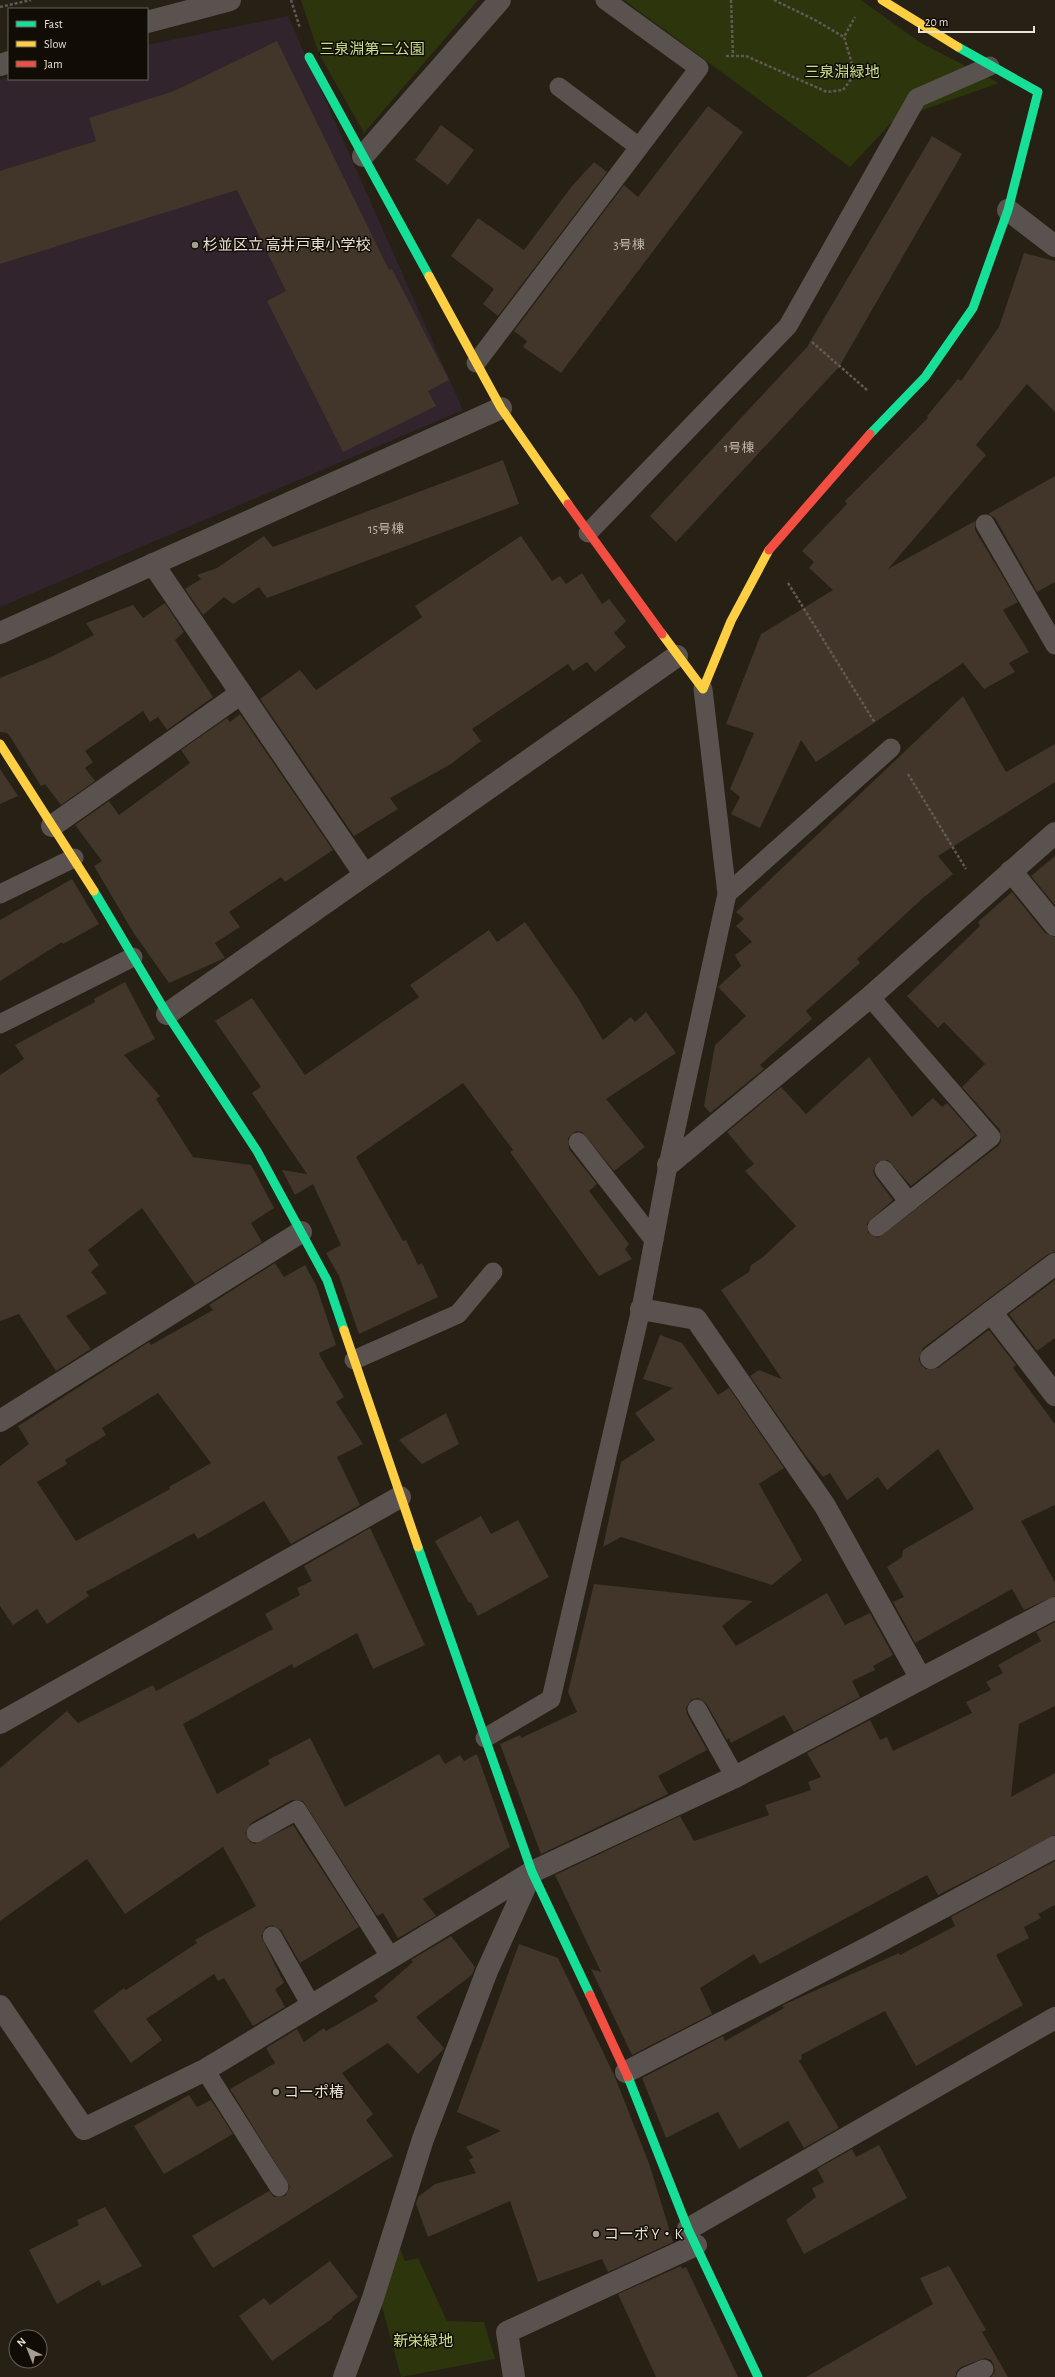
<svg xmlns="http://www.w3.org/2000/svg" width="1055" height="2377" font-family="'Alegreya Sans','Noto Sans JP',sans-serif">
  <rect width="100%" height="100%" fill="#262015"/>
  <path fill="#32242d" d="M288,16L463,410L0,607V80L9,77V79H147V45Z"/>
  <g fill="#2c350c">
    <path d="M301,0H478L364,133L319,54Z"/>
    <path d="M624,0H861L921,43L999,83L894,120L850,167Z"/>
    <path d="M398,2244L405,2261L418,2258L447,2321L484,2322L495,2359L401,2377L380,2299Z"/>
  </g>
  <g fill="#413629" fill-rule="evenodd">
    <path d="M277,41L389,270L392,269L449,380L428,391L436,406L343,452L267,301L286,291L237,190L0,264V171L96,141L89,118L174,91Z"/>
    <path d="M708,106L743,132L561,373L523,347L527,341L514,331L624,185L638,197Z"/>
    <path d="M441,125L474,150L448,185L415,160Z"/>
    <path d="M932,136L962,154L839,367L676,542L650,516L807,347Z"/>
    <path d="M594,162L607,172L498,316L483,304L494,289L451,256L478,218L524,250L572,186Z"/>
    <path d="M1024,253L1055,261V412L1027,384L976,445L986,455L888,569L975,521V530L1018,602L1003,610L1029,652L1009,663L1015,672L984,689L963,663L816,762L801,740L760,828L731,814L740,797L730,789L754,733L726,724L761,634L833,590L809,568L814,562L802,551L847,504L845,501L928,418L927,416L958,379L961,381L999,327Z"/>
    <path d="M503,460L519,504L267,598L259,587L233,604L224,597L203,615L185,589L201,579L197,575L217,568L264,536L273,547Z"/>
    <path d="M1055,476V582L1037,592L995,518L988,514Z"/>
    <path d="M521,536L552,581L560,576L566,584L582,573L602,604L609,599L626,621L614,633L626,647L595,672L587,662L573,671L568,664L472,729L481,741L451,764L390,798L398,809L354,836L260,699L300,670L316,690L422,617L415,606Z"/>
    <path d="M165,603L184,632L175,640L213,697L167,730L158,717L150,722L143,711L85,751L93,762L85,768L95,781L61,805L45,784L41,786L11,738L7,733L0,732V678L51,657L94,635L86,623L133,605L143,618Z"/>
    <path d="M963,696L1006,772L1055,744V782L938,856L953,874L923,898L857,959L860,963L806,1011L812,1019L760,1065L764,1069L710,1113L704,1106L715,1045L746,1016L718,987L741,966L735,955L752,942L736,926L744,919L736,912Z"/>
    <path d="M240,714L333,850L285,882L281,877L229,912L240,927L215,943L225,958L169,983L133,932L94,866L102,861L75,825L109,801L119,815L190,763L181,750L227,718L230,722Z"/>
    <path d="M0,769L18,796L0,804Z"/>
    <path d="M1055,856V905L1031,876Z"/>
    <path d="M72,879L99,924L63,944L62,942L0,981V920Z"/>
    <path d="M1012,892L1045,933L1055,937V1252L1048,1254L923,1348L919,1359L921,1365L926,1369L938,1368L989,1330L1016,1365L1013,1368L1055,1424V1505L1021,1521L1055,1582V1596L1024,1610L1012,1589L915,1643L893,1602L904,1597L887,1567L902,1557L903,1550L974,1509L938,1449L887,1490L878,1477L847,1500L830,1473L823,1477L805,1455L750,1376L759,1370L782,1379L721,1290L749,1272L751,1265L763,1257L796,1226L745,1171L754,1164L727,1132L781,1087L806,1114L869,1057L912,1117L933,1098L942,1107L947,1103L975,1135L911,1186L888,1160L877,1162L873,1171L875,1176L893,1200L867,1223L868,1233L878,1238L998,1146L1001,1141L1000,1130L962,1087L985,1064L944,1022L938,1028L907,996L980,926L978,922Z"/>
    <path d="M525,922L578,998L603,1040L631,1017L635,1022L646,1012L676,1053L606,1099L645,1147L614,1171L582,1132L576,1131L568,1138L569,1149L597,1184L589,1191L629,1244L625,1249L632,1259L599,1276L510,1152L513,1150L463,1083L356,1157L403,1241L406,1240L418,1265L422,1263L438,1297L359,1334L339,1276L326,1253L341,1245L313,1184L295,1195L282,1170L307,1174L252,1093L261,1087L215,1021L252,998L305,1075L419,997L410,985L489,930L497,942Z"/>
    <path d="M125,982L155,1039L124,1055L160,1096L156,1099L193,1157L251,1165L274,1208L251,1223L262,1242L195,1284L142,1208L88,1250L99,1265L91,1272L107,1293L66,1316L91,1349L56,1371L19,1314L0,1321V1075L24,1059L15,1045L95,1002L94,999Z"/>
    <path d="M275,1263L284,1277L305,1265L316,1285L336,1345L319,1353L321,1358L344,1397L336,1402L363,1444L337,1457L360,1505L291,1544L264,1501L198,1539L194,1533L86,1592L89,1596L47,1624L37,1609L13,1625L0,1606V1466L29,1444L18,1426L149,1342L151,1345L213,1310L209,1305ZM158,1393L211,1463L169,1487L170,1489L76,1541L37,1482L67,1464L65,1460L106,1435L102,1428Z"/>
    <path d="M1055,1280V1338L1037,1351L1009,1314Z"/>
    <path d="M660,1335L682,1343L718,1395L729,1388L784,1468L759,1484L802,1560L772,1585L621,1537L603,1547L621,1462L655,1440L635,1413L673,1388L643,1379Z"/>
    <path d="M446,1413L459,1444L422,1464L399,1440Z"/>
    <path d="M481,1516L491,1534L518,1520L549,1577L478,1616L471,1602L469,1603L435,1541Z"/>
    <path d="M370,1528L425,1645L373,1669L357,1633L294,1668L292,1664L183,1724L217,1794L270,1764L268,1760L310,1738L345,1807L439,1754L445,1764L460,1755L464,1761L477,1754L510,1847L423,1899L436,1916L398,1938L383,1913L377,1916L303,1801L292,1800L251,1823L245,1833L250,1842L255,1844L293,1825L359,1927L300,1963L281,1930L272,1925L266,1927L261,1936L284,1983L275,1989L285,2007L253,2026L224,1978L218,1981L214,1974L146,2019L162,2040L131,2063L93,2011L124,1988L126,1990L197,1943L195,1940L256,1906L223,1847L125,1914L87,1859L0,1921V1768L67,1711L78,1723L153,1685L156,1691L273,1629L265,1614L300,1595L297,1588L312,1581L304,1566Z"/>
    <path d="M594,1584L753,1601L722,1626L736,1646L827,1593L845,1625L870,1613L893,1655L873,1666L875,1670L852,1681L860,1697L794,1732L784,1715L731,1743L729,1738L727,1740L706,1703L698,1698L691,1700L686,1708L687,1714L707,1750L658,1776L668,1794L541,1854L500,1744L520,1735L521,1738L577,1712L568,1692Z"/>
    <path d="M1055,1622V1706L1019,1724L1011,1797L1055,1773V1835L938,1895L927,1875L760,1964L754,1954L700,1988L712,2014L632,2055L591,1969L601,1972L555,1875L680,1816L694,1841L769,1815L765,1805L811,1790L808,1782L821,1777L807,1753L870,1720L880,1740L887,1737L893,1751L972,1713L966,1702L991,1690L986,1682L1003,1673L998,1665L1041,1641L1036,1632Z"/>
    <path d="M1055,1861V1905L1038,1914L1041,1918L1024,1927L1029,1938L996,1955L1023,2005L916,2066L885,2011L801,2055L802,2059L799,2061L839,2128L804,2148L788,2121L739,2149L718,2112L666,2138L642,2078L723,2036L725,2041L784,2008L782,2006L785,2004L899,1953L900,1955L955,1926L951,1917Z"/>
    <path d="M451,1936L475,1967L472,1975L416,2017L444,2048L443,2050L418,2074L388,2043L342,2073L373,2114L366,2120L393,2156L213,2268L192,2236L269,2191L274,2197L285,2196L290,2187L230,2089L275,2063L266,2048L297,2029L304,2042L324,2028L326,2031L378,2001L374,1996L413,1962L411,1960Z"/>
    <path d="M519,1944L558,1958L615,2077L650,2166L673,2242L608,2272L602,2259L538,2282L510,2201L428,2237L416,2204L418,2197L435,2184L476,2173L469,2160L473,2157L466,2147L501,2131L457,2112Z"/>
    <path d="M189,2095L197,2107L211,2100L233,2134L164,2174L134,2126Z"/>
    <path d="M879,2145L907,2198L804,2254L786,2220L816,2197L812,2188L824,2182L817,2169L852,2149L856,2157Z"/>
    <path d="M105,2207L142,2266L102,2286L99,2280L57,2304L29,2250L79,2225L77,2220Z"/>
    <path d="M330,2261L358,2297L332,2317L333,2318L272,2361L239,2316L264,2298L270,2305Z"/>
    <path d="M681,2266L682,2269L686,2267L738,2377H656L618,2294Z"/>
    <path d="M949,2266L986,2330L982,2332L1008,2377H991L995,2371L994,2365L991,2360L985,2358L961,2367L957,2371L955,2377H806L933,2304L920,2278Z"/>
  </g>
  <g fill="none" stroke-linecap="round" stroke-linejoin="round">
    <g stroke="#605955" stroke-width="2.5" stroke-dasharray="3 2" stroke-linecap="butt">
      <path d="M291,0L300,28"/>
      <path d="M731,0L733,56"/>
      <path d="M774,0L815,20L844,37"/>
      <path d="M0,7L31,0"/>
      <path d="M726,56H746L827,92L843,90L855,74L844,37L855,17"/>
      <path d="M812,342L867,390"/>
      <path d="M788,583L875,723"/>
      <path d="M908,774L966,869"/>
    </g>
    <g stroke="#5a524e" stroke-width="19">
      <path d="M559,87L639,147"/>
      <path d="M476,363L699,68L605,0"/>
      <path d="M985,524L1055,645"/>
      <path d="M588,533L788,326L917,98L990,66"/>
      <path d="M0,894L74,858"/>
      <path d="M727,894L891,748"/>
      <path d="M870,997L991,1137L877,1227"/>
      <path d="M0,1024L133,957"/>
      <path d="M578,1142L654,1240"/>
      <path d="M884,1170L909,1202"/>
      <path d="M354,1360L458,1314L493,1272"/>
      <path d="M697,1709L735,1777"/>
      <path d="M485,1738L551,1699L641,1309L668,1165L727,894L703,689"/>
      <path d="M256,1833L297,1810L391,1958"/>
      <path d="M272,1936L312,2007"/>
      <path d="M205,2070L279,2187"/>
      <path d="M966,2377L984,2369"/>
    </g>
    <g stroke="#5a524e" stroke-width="22">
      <path d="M147,22L230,0"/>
      <path d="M0,65L9,62"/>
      <path d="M363,156L500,0"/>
      <path d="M1008,210L1055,246"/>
      <path d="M153,564L365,875"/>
      <path d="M0,633L501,408"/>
      <path d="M52,826L240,694"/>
      <path d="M1011,871L1055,925"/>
      <path d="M167,1014L677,656"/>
      <path d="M668,1165L870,997L1055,833"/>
      <path d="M1055,1264L991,1312L1055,1395"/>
      <path d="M641,1309L696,1319L825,1506L921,1679"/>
      <path d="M931,1358L991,1312"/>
      <path d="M0,1421L301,1232"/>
      <path d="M0,1723L400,1497"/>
      <path d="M0,2006L84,2129L205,2070L532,1872L735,1777L1055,1608"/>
      <path d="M626,2072L869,1947L1055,1847"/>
      <path d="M688,2229L1055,2018"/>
      <path d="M344,2377L373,2298L423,2139L487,1971L532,1872"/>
      <path d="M514,2377L507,2332L696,2245"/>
    </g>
    <g stroke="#16e098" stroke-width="9">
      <path d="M309,57L429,276"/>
      <path d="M870,434L925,377L973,308L1008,210L1038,92L958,47"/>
      <path d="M94,891L167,1014L257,1151L327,1280L344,1330"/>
      <path d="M418,1547L532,1872L590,1995"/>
      <path d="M628,2077L688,2229L758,2377"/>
    </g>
    <g stroke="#ffcf43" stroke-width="9">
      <path d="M882,0L958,47"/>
      <path d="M429,276L501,408L568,504"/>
      <path d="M662,634L703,689L731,621L769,550"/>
      <path d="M0,744L94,891"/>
      <path d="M344,1330L418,1547"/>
    </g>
    <g stroke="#f24e42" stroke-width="9">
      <path d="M568,504L662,634"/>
      <path d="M769,550L870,434"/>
      <path d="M590,1995L628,2077"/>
    </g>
  </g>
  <g fill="#a59e92" stroke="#110c05" stroke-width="1.5">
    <circle cx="195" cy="245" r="4"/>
    <circle cx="276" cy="2092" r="4"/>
    <circle cx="596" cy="2234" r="4"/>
  </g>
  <g text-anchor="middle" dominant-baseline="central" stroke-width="3" stroke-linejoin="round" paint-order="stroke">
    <g font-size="13" fill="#bfb7ab">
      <text x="629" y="245">3号棟</text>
      <text x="739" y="448">1号棟</text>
      <text x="386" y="529">15号棟</text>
    </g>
    <g font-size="15" fill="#c9e18e" stroke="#110c05">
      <text x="372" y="49">三泉淵第二公園</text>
      <text x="842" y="72">三泉淵緑地</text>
      <text x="423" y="2341">新栄緑地</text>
    </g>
    <g font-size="15" fill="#e9e2d6" stroke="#110c05" text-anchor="start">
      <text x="203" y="245">杉並区立 高井戸東小学校</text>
      <text x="284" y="2092">コーポ椿</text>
      <text x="604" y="2234">コーポ Y・K</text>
    </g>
  </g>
  <rect x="8" y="8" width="140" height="72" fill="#110c05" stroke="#676259"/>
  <rect x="16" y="21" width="20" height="6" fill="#16e098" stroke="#676259"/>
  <text x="44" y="28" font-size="12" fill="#e9e2d6">Fast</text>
  <rect x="16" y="41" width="20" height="6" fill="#ffcf43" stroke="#676259"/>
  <text x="44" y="48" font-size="12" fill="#e9e2d6">Slow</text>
  <rect x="16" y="61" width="20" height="6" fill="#f24e42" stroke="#676259"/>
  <text x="44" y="68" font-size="12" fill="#e9e2d6">Jam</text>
  <g transform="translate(28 2349) rotate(317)"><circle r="19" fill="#110c05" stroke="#676259"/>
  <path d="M0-3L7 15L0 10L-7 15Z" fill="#a59e92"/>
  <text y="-6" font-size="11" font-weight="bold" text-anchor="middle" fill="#e9e2d6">N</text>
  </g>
  <path d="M919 26v6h115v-6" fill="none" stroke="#e9e2d6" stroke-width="2"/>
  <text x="925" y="26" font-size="12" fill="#e9e2d6" stroke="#110c05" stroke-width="3" paint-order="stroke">20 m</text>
</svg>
